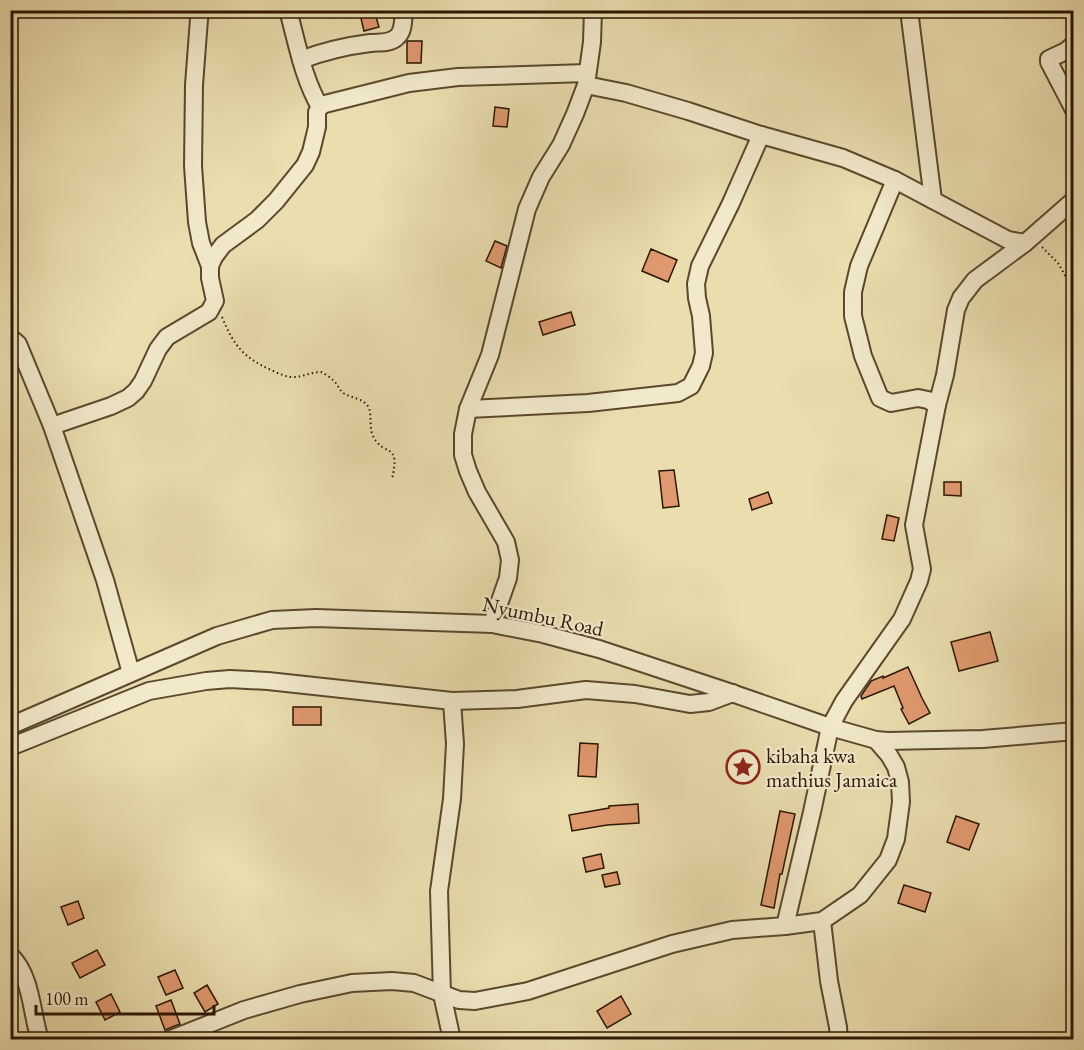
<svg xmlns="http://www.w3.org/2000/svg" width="1084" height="1050" font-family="'EB Garamond',serif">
  <rect width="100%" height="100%" fill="#eaddae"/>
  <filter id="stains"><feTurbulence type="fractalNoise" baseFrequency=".00333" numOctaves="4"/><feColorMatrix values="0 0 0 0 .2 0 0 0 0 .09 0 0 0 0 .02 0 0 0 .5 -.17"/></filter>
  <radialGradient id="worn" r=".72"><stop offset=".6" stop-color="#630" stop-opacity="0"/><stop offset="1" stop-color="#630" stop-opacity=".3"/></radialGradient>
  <g fill="#e0996e" stroke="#2b1602" stroke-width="1.5">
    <path d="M359,10H374L379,27L364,31Z"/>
    <path d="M407,41H422L421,63H407Z"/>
    <path d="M495,107L509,109L507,127L493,126Z"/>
    <path d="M495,241L507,246L501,268L486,261Z"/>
    <path d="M651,249L677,260L668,282L642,271Z"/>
    <path d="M571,312L575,325L543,335L539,322Z"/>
    <path d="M674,470L679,506L663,508L659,471Z"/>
    <path d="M944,482H961V496L944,495Z"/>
    <path d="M768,492L772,503L752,510L749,499Z"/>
    <path d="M887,515L899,518L894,541L882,539Z"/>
    <path d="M990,632L998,661L959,671L951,642Z"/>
    <path d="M908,667L922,698L930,713L909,724L901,709L903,708L894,686L862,699L861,696L871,681L883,676V678Z"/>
    <rect x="293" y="707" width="28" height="18"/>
    <path d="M580,743L598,744L596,777L578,776Z"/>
    <path d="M638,804L639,823L607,825L572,831L569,815L609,808V806Z"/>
    <path d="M780,811L795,814L782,874H780L774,908L761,905Z"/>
    <path d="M956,816L979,824L969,850L947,842Z"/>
    <path d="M601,854L604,868L586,872L583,858Z"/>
    <path d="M617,872L620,884L605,887L602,875Z"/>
    <path d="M904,885L931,893L925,912L898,903Z"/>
    <path d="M78,901L84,918L68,925L61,907Z"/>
    <path d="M97,950L105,965L80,978L72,963Z"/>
    <path d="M175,970L183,988L166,995L158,977Z"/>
    <path d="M207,985L218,1004L205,1012L194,993Z"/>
    <path d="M111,994L120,1012L105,1020L96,1002Z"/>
    <path d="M621,996L631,1014L607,1028L597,1011Z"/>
    <path d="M171,1000L180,1024L165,1030L156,1006Z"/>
  </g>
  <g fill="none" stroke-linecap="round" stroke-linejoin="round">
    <defs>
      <g id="minor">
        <path d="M201,10L199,19L194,85L193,166L197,222L201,243L210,266"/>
        <path d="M288,10C297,43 303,78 320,107"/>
        <path d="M909,10L933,200"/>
        <path d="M1074,44L1066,51L1049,59V62L1074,110"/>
        <path d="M301,60C324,51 346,46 370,43C379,42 390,44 397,37C404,31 403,19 404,10"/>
        <path d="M586,85L626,93L688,111L761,135L843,158L895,180L1008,240L1025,243L1074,200"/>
        <path d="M895,180L859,266L853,292V316L863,356L880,398L891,403L918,398L928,400L937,405"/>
        <path d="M10,337L18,344L52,426L105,580L131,673"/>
        <path d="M468,409L588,403L678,393L691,386L701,366L704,353L701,316L697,298L696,284L700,266L731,203L761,135"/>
        <path d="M52,426L111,406L128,398L136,391L143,381L158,349L167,337L209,312L215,301L210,278V266L214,257L223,245L257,220L276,201L305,165L311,152L317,127V112L320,107L325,104L409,83L458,77L587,73"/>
        <path d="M492,624L508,578L510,560L506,542L477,492L468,471L463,455V434L468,409L490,355L527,209L541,177L561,145L575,114L586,85L592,42L593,10"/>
        <path d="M10,726L217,636L272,620L316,618L492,624L543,634L599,649L723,690L830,727L876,740L888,741L983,739L1074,731"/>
        <path d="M10,747L149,691L206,681L230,679L268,681L452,701L517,699L586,690L635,694L690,704L709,702L733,693"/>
        <path d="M822,921L829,981L838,1027L839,1040"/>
        <path d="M785,926L812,812L830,727L844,701L902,619L919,581L922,569L914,525L937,405L945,375L956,310L961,298L975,280L1025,243"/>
        <path d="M10,955C32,976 31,1012 40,1040"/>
        <path d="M169,1040L244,1010L300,994L352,983L392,981L414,983L459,1000L475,1001L528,991L672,944L732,930L785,926L822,921L860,895L888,860L896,839L901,802L900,782L896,767L889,755L876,740"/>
        <path d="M452,1040L442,994L439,891L452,799L455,744L452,701"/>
      </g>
    </defs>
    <use href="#minor" stroke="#5b482d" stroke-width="20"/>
    <g stroke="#2b1602" stroke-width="2" stroke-dasharray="1.5 3" stroke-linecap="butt">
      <path d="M1042,247L1058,263L1074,291"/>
      <path d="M222,317C234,346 243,357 271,370C278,373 285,377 293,377C303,377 311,372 321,372C325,374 330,377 333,380C338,384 339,391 345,394C352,398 365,399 369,408C372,417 369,428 373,436C384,458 401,441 392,479"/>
    </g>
    <use href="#minor" stroke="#f1e9ca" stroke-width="16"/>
  </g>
  <defs>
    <symbol id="sight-ring" viewBox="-11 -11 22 22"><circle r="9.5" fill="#f1e9ca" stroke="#8f2418" stroke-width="1.5"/><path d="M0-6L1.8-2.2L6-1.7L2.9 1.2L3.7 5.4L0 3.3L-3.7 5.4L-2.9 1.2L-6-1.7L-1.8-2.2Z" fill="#8f2418"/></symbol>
  </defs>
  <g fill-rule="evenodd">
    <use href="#sight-ring" x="724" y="748" width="38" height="38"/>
  </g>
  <g text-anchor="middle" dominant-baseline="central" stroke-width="4.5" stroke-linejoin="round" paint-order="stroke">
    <g font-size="21" fill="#2b1602" stroke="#f1e9ca">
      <text transform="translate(543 616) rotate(12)">Nyumbu Road</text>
    </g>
    <g font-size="21" fill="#2b1602" stroke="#f1e9ca" text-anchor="start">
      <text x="766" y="755">kibaha kwa<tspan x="766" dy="24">mathius Jamaica</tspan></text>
    </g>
  </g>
  <rect width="1084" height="1050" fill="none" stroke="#eaddae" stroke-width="36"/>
  <rect x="12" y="12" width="1060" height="1026" fill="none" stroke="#2b1602" stroke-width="3"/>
  <rect x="18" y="18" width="1048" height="1014" fill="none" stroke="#2b1602" stroke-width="1.5"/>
  <path d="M36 1005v9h178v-9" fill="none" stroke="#2b1602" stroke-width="3"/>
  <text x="45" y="1005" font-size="18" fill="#2b1602" stroke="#f1e9ca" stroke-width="4.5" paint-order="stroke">100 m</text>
  <rect width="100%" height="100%" filter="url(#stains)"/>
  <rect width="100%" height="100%" fill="url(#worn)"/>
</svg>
